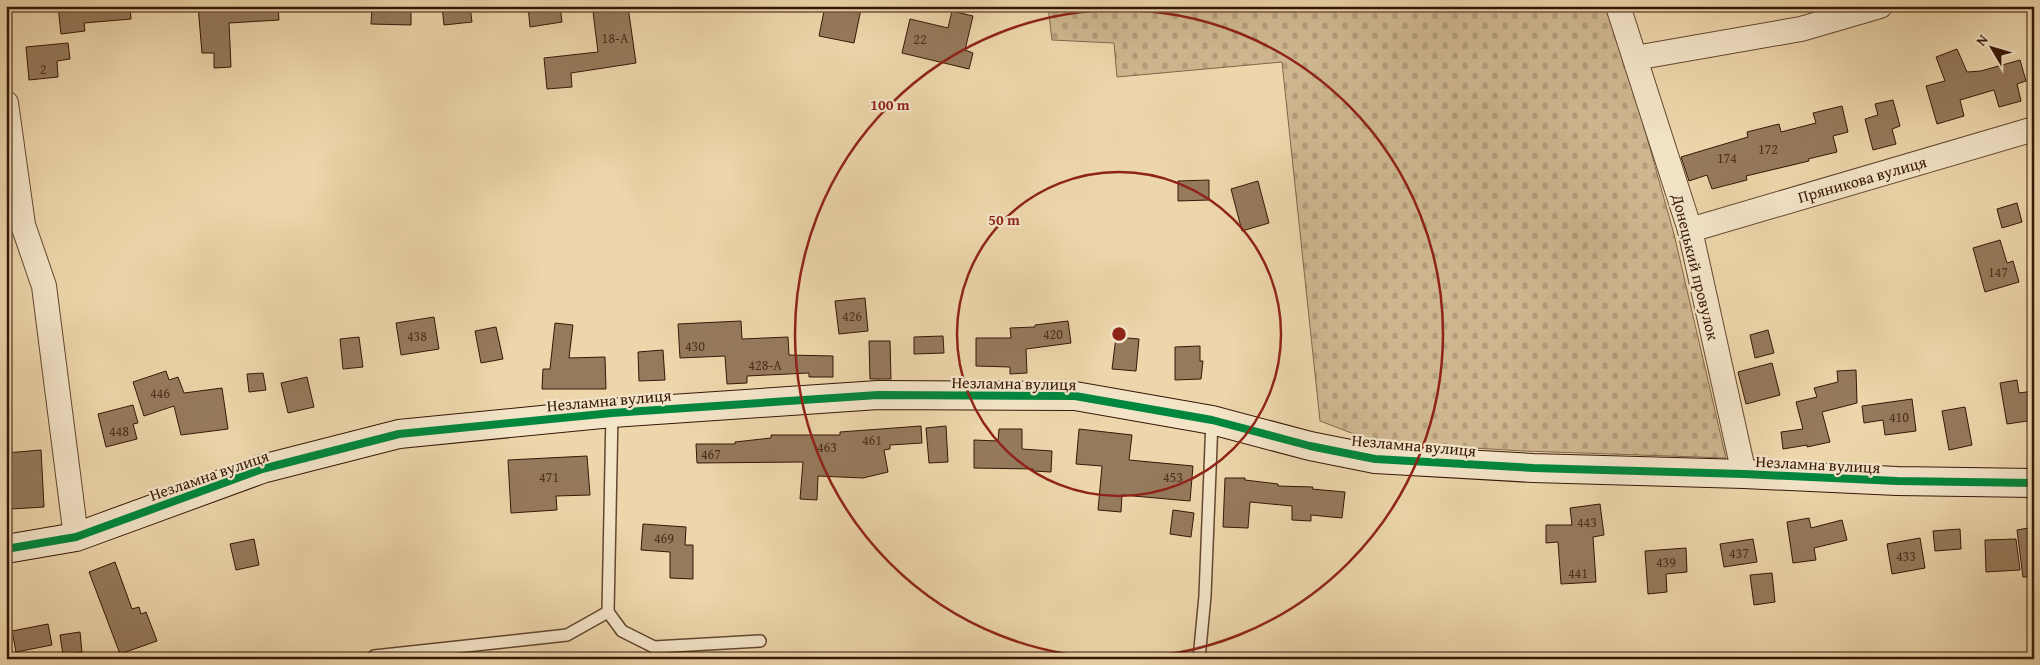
<svg xmlns="http://www.w3.org/2000/svg" width="2040" height="665" font-family="'Gentium Book Plus',serif">
  <defs>
    <pattern id="cemetery-stones" width="16" height="16" patternUnits="userSpaceOnUse" patternTransform="scale(1.25)"><rect width="16" height="16" fill="#ceb68f"/><path d="M2 7V4a2 2 0 0 1 4 0v3zM10 15v-3a2 2 0 0 1 4 0v3z" fill="#b29c7a"/></pattern>
  </defs>
  <rect width="100%" height="100%" fill="#edd6ab"/>
  <filter id="stains"><feTurbulence type="fractalNoise" baseFrequency=".004" numOctaves="4"/><feColorMatrix values="0 0 0 0 .2 0 0 0 0 .09 0 0 0 0 .02 0 0 0 .5 -.17"/></filter>
  <radialGradient id="worn" r=".72"><stop offset=".6" stop-color="#630" stop-opacity="0"/><stop offset="1" stop-color="#630" stop-opacity=".3"/></radialGradient>
  <path fill="url(#cemetery-stones)" stroke="#82664a" d="M1048,6H1610L1674,234L1726,458L1524,451L1375,442L1320,421L1282,62L1117,77L1114,43L1052,40Z"/>
  <g fill="#967a5c" stroke="#371706">
    <path d="M58,6H130L131,19L84,23L85,31L61,34Z"/>
    <path d="M198,6H278L279,20L229,23L231,67L214,68V53H202Z"/>
    <path d="M372,6H411V25L371,24Z"/>
    <path d="M442,6H470L472,22L444,25Z"/>
    <path d="M528,6H560L562,22L530,27Z"/>
    <path d="M825,6H848L861,9L854,43L819,36Z"/>
    <path d="M628,7L636,63L571,73L572,87L547,89L544,58L598,52L593,12Z"/>
    <path d="M952,11L973,16L965,50L973,53L969,69L902,53L910,19L948,28Z"/>
    <path d="M68,43L70,59L57,61L58,77L29,80L26,47Z"/>
    <path d="M1957,49L1967,72L1981,71L2020,60L2026,81L2017,84L2021,101L1999,107L1994,90L1960,100L1964,116L1937,124L1926,86L1945,81L1936,57Z"/>
    <path d="M1893,100L1900,126L1892,129L1896,144L1873,150L1865,119L1878,115L1875,104Z"/>
    <path d="M1842,106L1848,132L1833,136L1837,152L1808,159L1809,161L1746,176L1747,180L1712,189L1707,175L1689,181L1681,157L1748,137L1747,132L1779,124L1781,132L1816,123L1813,113Z"/>
    <path d="M1209,180V200L1178,201V181Z"/>
    <path d="M1258,181L1269,223L1242,231L1231,189Z"/>
    <path d="M2017,203L2022,222L2002,228L1997,209Z"/>
    <path d="M2000,240L2007,263L2013,261L2019,282L1985,292L1973,248Z"/>
    <path d="M865,298L868,331L839,334L835,301Z"/>
    <path d="M434,317L439,349L401,355L396,323Z"/>
    <path d="M741,321L742,339L788,337L789,355L833,356V377H809V373L747,376V383L727,384L725,356L680,358L678,324Z"/>
    <path d="M1068,321L1071,343L1026,349L1027,373L1010,374V367L976,366V338H1011L1010,328L1035,327V325Z"/>
    <path d="M555,323L573,325L569,358L605,357L606,389H542L543,369H550Z"/>
    <path d="M496,327L503,359L481,363L475,331Z"/>
    <path d="M1768,330L1774,353L1755,358L1750,335Z"/>
    <path d="M943,336L944,353L914,354V337Z"/>
    <path d="M359,337L363,367L343,369L340,339Z"/>
    <path d="M1116,337L1139,339L1136,371L1112,369Z"/>
    <path d="M869,341H890L891,379H870Z"/>
    <path d="M1200,346V361H1203L1201,379L1175,380V347Z"/>
    <path d="M663,350L665,380L639,381L638,352Z"/>
    <path d="M1772,363L1780,395L1746,404L1738,372Z"/>
    <path d="M1856,370L1857,403L1822,412L1830,442L1807,447V445L1783,449L1781,432L1803,429L1796,402L1817,397L1814,388L1838,382L1837,371Z"/>
    <path d="M166,371L169,380L178,377L184,393L222,388L228,429L181,435L174,406L144,416L133,382Z"/>
    <path d="M263,373L266,390L249,392L247,374Z"/>
    <path d="M307,377L314,407L288,413L281,383Z"/>
    <path d="M2017,380L2019,393L2034,391V420L2007,424L2000,383Z"/>
    <path d="M1912,399L1916,431L1885,435L1883,420L1864,423L1862,406Z"/>
    <path d="M133,405L138,423L133,424L137,439L106,447L98,414Z"/>
    <path d="M1965,407L1972,445L1949,450L1942,411Z"/>
    <path d="M921,426L922,443L890,445V449L884,450L888,472L863,478L818,476L817,500L800,499L803,462L697,463L696,444H735V442L771,438V435H840V432Z"/>
    <path d="M946,426L948,462L929,463L926,428Z"/>
    <path d="M999,429H1022V449L1052,451L1051,472L1033,471V469L974,468V440L998,441Z"/>
    <path d="M1079,429L1132,435L1129,460L1193,466L1190,501L1122,495L1121,512L1098,510L1102,466L1076,464Z"/>
    <path d="M41,450L44,507L11,509L9,472H6V453Z"/>
    <path d="M587,456L590,495L556,496L557,510L511,513L508,460Z"/>
    <path d="M1225,478H1245V480L1278,484V486L1313,487L1312,489L1345,492L1342,518L1311,515V521L1292,520V506L1250,502L1248,528L1223,527Z"/>
    <path d="M1600,504L1604,535L1593,537L1596,582L1561,584L1558,542L1546,543V525H1572L1570,508Z"/>
    <path d="M1173,510L1194,513L1191,537L1170,534Z"/>
    <path d="M1809,518L1811,528L1842,520L1847,540L1814,548L1816,560L1793,563L1787,522Z"/>
    <path d="M643,524L686,527L685,545H693V579L670,578V552L641,550Z"/>
    <path d="M2034,527V577H2023L2017,530Z"/>
    <path d="M1960,529L1961,549L1935,551L1933,531Z"/>
    <path d="M1920,538L1925,568L1892,574L1887,544Z"/>
    <path d="M254,539L259,565L236,570L230,544Z"/>
    <path d="M1753,539L1757,562L1724,567L1720,544Z"/>
    <path d="M2016,539L2020,570L1986,572L1985,540Z"/>
    <path d="M1686,548L1687,572L1666,574L1667,592L1648,594L1645,551Z"/>
    <path d="M115,562L132,609L139,607L141,614L146,612L157,641L120,654L89,572Z"/>
    <path d="M1772,573L1775,602L1754,605L1750,575Z"/>
    <path d="M48,624L52,645L16,652L12,631Z"/>
    <path d="M80,632L82,652L63,655L60,635Z"/>
  </g>
  <g fill="none" stroke-linecap="round" stroke-linejoin="round">
    <defs>
      <g id="lane">
        <path d="M612,413L608,612L622,631L654,647L760,641"/>
        <path d="M374,656L567,635L608,612"/>
        <path d="M1199,659L1205,596L1212,420"/>
      </g>
      <g id="street">
        <path d="M1618,6L1690,230L1744,474"/>
        <path d="M1635,58L1801,29L1880,6"/>
        <path d="M6,103L23,225L44,286L76,537"/>
        <path d="M1690,230L2034,129"/>
      </g>
      <path id="secondary" d="M6,549L76,537L262,469L399,434L612,413L878,395L1075,396L1212,420L1310,446L1375,459L1533,468L1744,474L1897,481L2034,483"/>
    </defs>
    <use href="#lane" stroke="#64472f" stroke-width="14"/>
    <use href="#street" stroke="#64472f" stroke-width="26"/>
    <use href="#secondary" stroke="#371706" stroke-width="30"/>
    <use href="#lane" stroke="#f3e4c8" stroke-width="11"/>
    <use href="#street" stroke="#f3e4c8" stroke-width="24"/>
    <use href="#secondary" stroke="#f3e4c8" stroke-width="28"/>
    <defs>
      <path id="cycleway" d="M6,549L76,537L262,469L399,434L612,413L878,395L1075,396L1212,420L1310,446L1375,459L1533,468L1744,474L1897,481L2034,483"/>
    </defs>
    <use href="#cycleway" stroke="#f3e4c8" stroke-width="11"/>
    <use href="#cycleway" stroke="#00873e" stroke-width="8"/>
  </g>
  <g fill="none" stroke="#8f2418" stroke-width="2.5">
    <circle cx="1119" cy="334" r="162"/>
    <circle cx="1119" cy="334" r="324"/>
  </g>
  <g text-anchor="middle" dominant-baseline="central" stroke-width="4.5" stroke-linejoin="round" paint-order="stroke">
    <g font-size="14" fill="#4f301c">
      <text x="615" y="38">18-А</text>
      <text x="920" y="39">22</text>
      <text x="43" y="69">2</text>
      <text x="1768" y="149">172</text>
      <text x="1727" y="158">174</text>
      <text x="1998" y="272">147</text>
      <text x="852" y="316">426</text>
      <text x="1053" y="334">420</text>
      <text x="417" y="336">438</text>
      <text x="695" y="346">430</text>
      <text x="765" y="365">428-А</text>
      <text x="160" y="393">446</text>
      <text x="1899" y="417">410</text>
      <text x="119" y="431">448</text>
      <text x="872" y="440">461</text>
      <text x="827" y="447">463</text>
      <text x="711" y="454">467</text>
      <text x="549" y="477">471</text>
      <text x="1173" y="477">453</text>
      <text x="1587" y="522">443</text>
      <text x="664" y="538">469</text>
      <text x="1739" y="553">437</text>
      <text x="1906" y="556">433</text>
      <text x="1666" y="562">439</text>
      <text x="1578" y="573">441</text>
    </g>
    <g font-size="16" fill="#371706" stroke="#f3e4c8">
      <text transform="translate(1862 179) rotate(-16)">Пряникова вулиця</text>
      <text transform="translate(1696 267) rotate(76)">Донецький провулок</text>
      <text transform="translate(1014 383) rotate(1)">Незламна вулиця</text>
      <text transform="translate(609 400) rotate(-5)">Незламна вулиця</text>
      <text transform="translate(1414 445) rotate(5)">Незламна вулиця</text>
      <text transform="translate(1818 464) rotate(3)">Незламна вулиця</text>
      <text transform="translate(209 475) rotate(-19)">Незламна вулиця</text>
    </g>
  </g>
  <circle cx="1119" cy="334" r="8" fill="#8f2418" stroke="#f3e4c8" stroke-width="2.5"/>
  <g font-size="15" text-anchor="middle" font-weight="bold" fill="#8f2418" stroke="#f3e4c8" stroke-width="4.5" stroke-linejoin="round" paint-order="stroke">
    <text x="890" y="110">100 m</text>
    <text x="1004" y="225">50 m</text>
  </g>
  <rect width="2040" height="665" fill="none" stroke="#edd6ab" stroke-width="25"/>
  <rect x="8" y="8" width="2025" height="650" fill="none" stroke="#371706" stroke-width="2.5"/>
  <rect x="12" y="12" width="2015" height="640" fill="none" stroke="#371706"/>
  <g transform="translate(1992 48) rotate(308)" stroke="#f3e4c8" stroke-width="4" paint-order="stroke">
  <path d="M0-4L9 19L0 12L-9 19Z" fill="#371706"/>
  <text y="-8" font-size="14" font-weight="bold" text-anchor="middle" fill="#371706">N</text>
  </g>
  <rect width="100%" height="100%" filter="url(#stains)"/>
  <rect width="100%" height="100%" fill="url(#worn)"/>
</svg>
